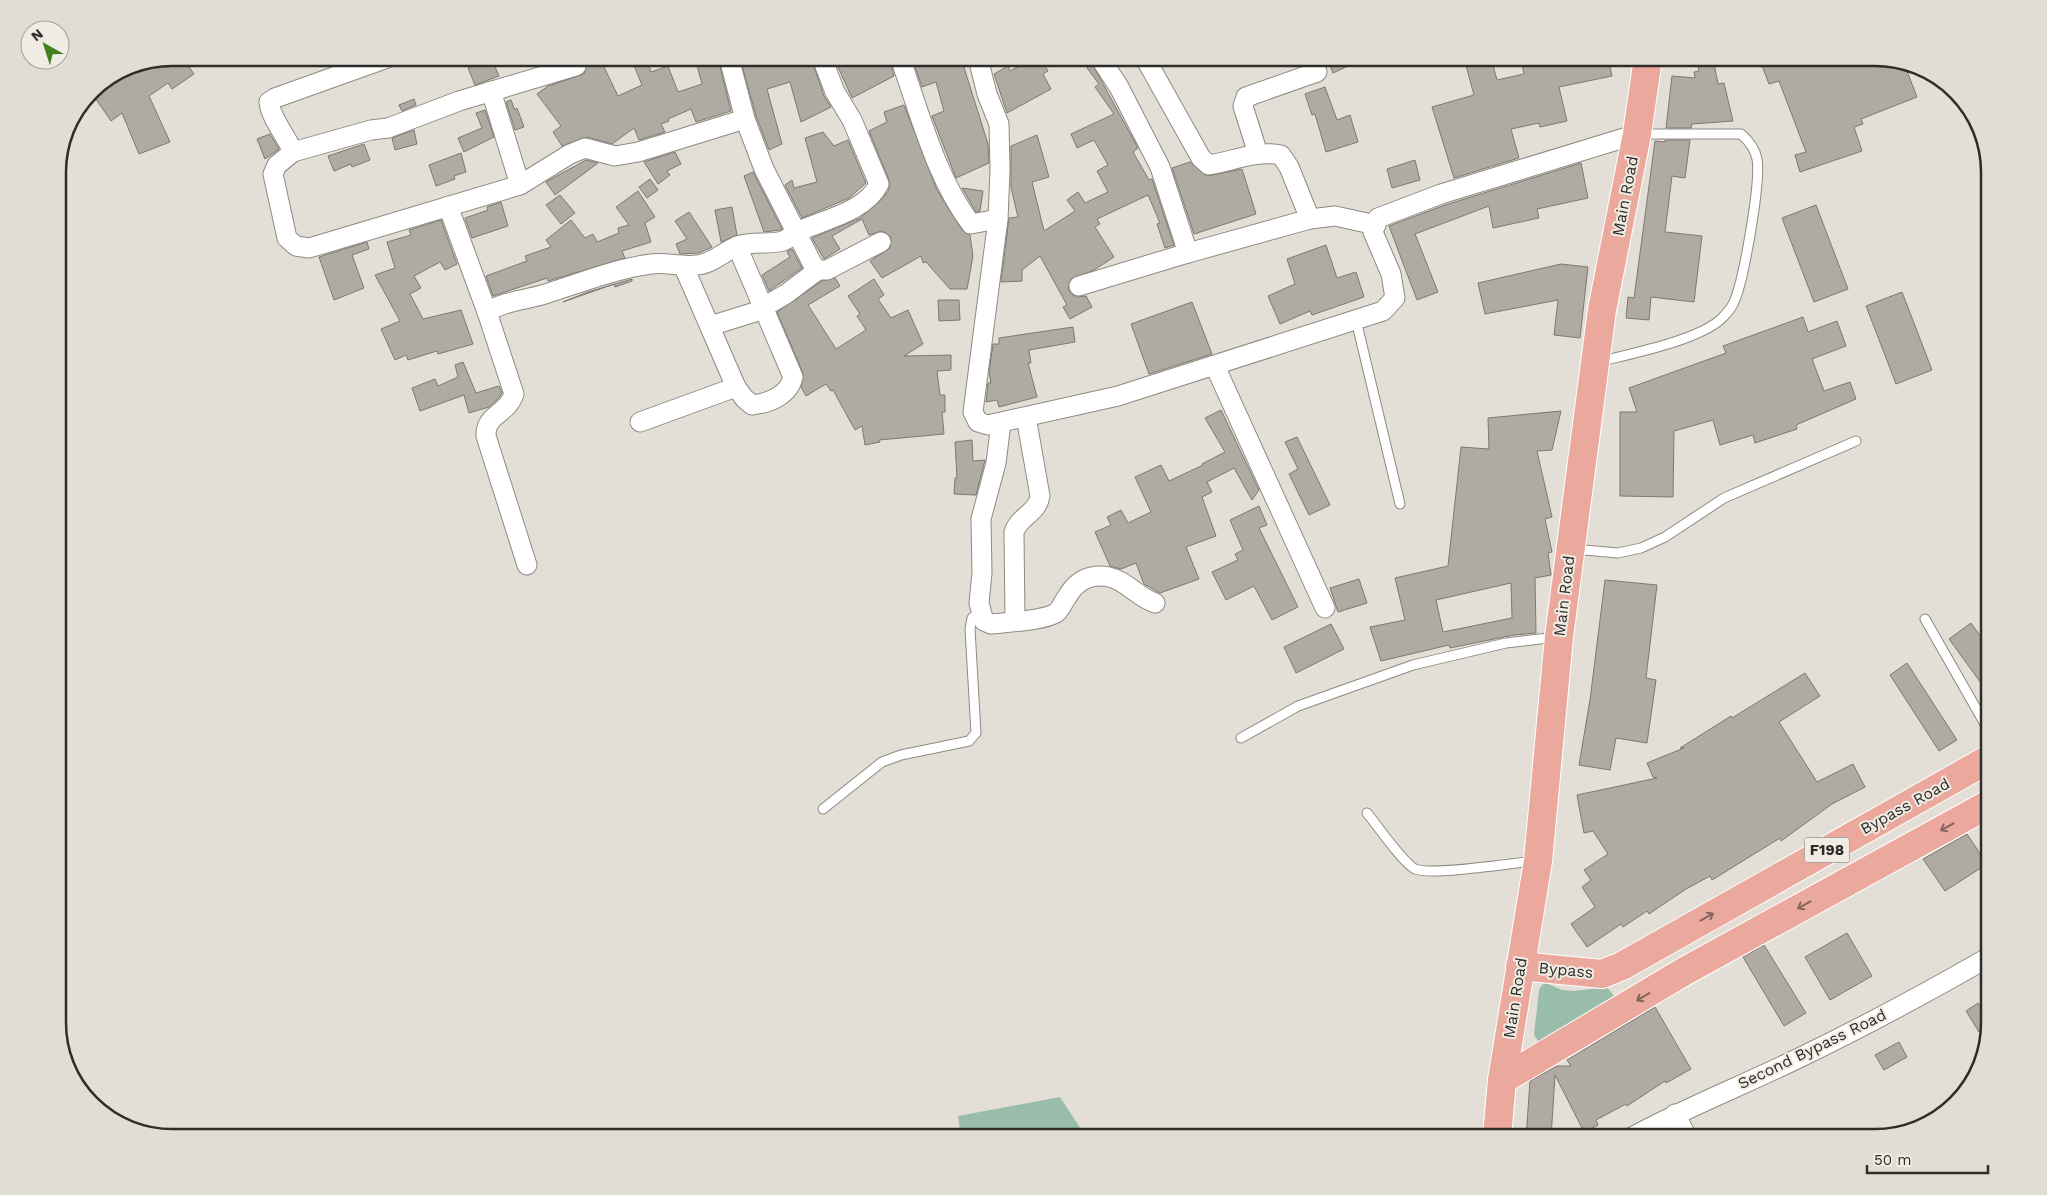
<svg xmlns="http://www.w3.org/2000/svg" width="2047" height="1195" font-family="'Work Sans',sans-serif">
  <rect width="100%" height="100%" fill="#e3dfd6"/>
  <g fill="#99bdab">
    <path d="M1546,983L1562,990L1574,991L1607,987L1614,996L1613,1002L1544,1042H1539L1534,1035L1539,990L1542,985Z"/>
    <path d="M1060,1097L1086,1137H961L958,1116Z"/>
  </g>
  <g fill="#afaba3" stroke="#7d7972" fill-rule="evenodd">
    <path d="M172,58H183L194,74L172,89L168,83L149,96L170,142L139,154L122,113L111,121L91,92L129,66Z"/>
    <path d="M491,58L499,76L475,85L468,68Z"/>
    <path d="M535,58H565L540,65Z"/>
    <path d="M583,58H617L604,67L618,96L642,85L631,58H646L651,72L668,66L678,92L702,84L695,58H718L731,111L696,122L691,109L668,119L669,121L661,124L665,132L639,140L634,128L612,144L587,137L562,146L553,132L561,126L537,94L548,86L584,74L587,63Z"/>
    <path d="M740,58H811L824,96L831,107L801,122L790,82L767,89L782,144L769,150L756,116Z"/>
    <path d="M834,58H855L857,65L874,58H889L894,76L852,98Z"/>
    <path d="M912,58H961L988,144L989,163L956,178L932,116L944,111L936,82L922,87Z"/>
    <path d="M1034,58H1040L1048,71L1043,74L1051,89L1007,113L994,74L1008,66L1010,71Z"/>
    <path d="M1085,58H1089L1138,148L1133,152L1149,180L1152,179L1174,245L1165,248L1157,224L1160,223L1148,195L1097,219L1100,224L1095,227L1114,257L1094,270L1071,279L1068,289L1071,294L1077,297L1086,296L1092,307L1070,319L1063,307L1067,305L1040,256L1022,270V281L1001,282L1009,218L1018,217L1011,188V146L1037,135L1049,177L1032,182L1044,231L1075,211L1067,200L1078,192L1085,203L1108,192L1097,171L1108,165L1094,140L1077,148L1071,134L1114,114L1095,87L1099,84L1087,68L1091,65Z"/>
    <path d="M1327,58H1365L1333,73Z"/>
    <path d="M1482,58H1491L1497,80L1524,74L1521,59L1528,58H1608L1612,76L1559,87L1567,121L1540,127L1539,123L1511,129L1519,158L1454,178L1432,107L1474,95L1465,62Z"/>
    <path d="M1697,58H1713L1718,84L1724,83L1733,121L1692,124L1691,128H1666L1672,76L1695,78L1694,72L1699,71Z"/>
    <path d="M1759,58H1874L1905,66L1917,97L1861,119L1863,124L1854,127L1862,151L1800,172L1795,155L1806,152L1779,81L1769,84Z"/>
    <path d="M1325,87L1337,120L1350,115L1358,142L1326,152L1315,114L1312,115L1305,94Z"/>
    <path d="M414,99L416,105L402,111L399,105Z"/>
    <path d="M511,100L515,110L517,108L524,127L515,130L506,102Z"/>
    <path d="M904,105L937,190L962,230L970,235L973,256L967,289H950L926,262L923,263L921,256L882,278L870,261L890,248L891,237L882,231L869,235L862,219L832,236L840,249L824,259L812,238L860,218L882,199L889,190V180L869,131L887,122L884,112Z"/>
    <path d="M485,110L494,137L464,152L458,138L482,128L476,113Z"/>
    <path d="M414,130L417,144L395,150L392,138Z"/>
    <path d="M823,132L834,146L848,140L866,183L849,198L802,218L785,185L792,180L794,188L817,182L805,138Z"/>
    <path d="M270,134L279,149L265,159L257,139Z"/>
    <path d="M1665,140H1690L1685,178L1672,176L1665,232L1702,236L1694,302L1651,297L1649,320L1626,318L1628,297L1634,298L1655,141L1665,142Z"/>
    <path d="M364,144L370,160L352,167L351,164L334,171L328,156Z"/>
    <path d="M675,152L681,164L667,171L670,175L658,184L644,162Z"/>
    <path d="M461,153L466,172L454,176L455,179L436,186L429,165Z"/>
    <path d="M586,160L598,163L555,195L546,182Z"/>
    <path d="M1415,160L1420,180L1392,188L1387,169Z"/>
    <path d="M1190,162L1207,176L1242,169L1256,214L1194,234L1172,168Z"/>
    <path d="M1581,163L1588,198L1537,209L1539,218L1493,228L1489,206L1415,234L1438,292L1417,300L1389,226L1445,205Z"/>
    <path d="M753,172L782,229L780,230L764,232L744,176Z"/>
    <path d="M650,179L658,190L647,198L639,187Z"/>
    <path d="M962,188L983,191L980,211L976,212Z"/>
    <path d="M638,191L655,217L645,223L651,242L622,251L625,258L548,281L547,278L493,296L486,276L527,261L525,256L551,247L546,240L571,220L585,238L593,234L597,242L619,233L618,228L629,225L616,207Z"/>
    <path d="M560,195L575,213L561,224L546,205Z"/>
    <path d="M501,202L508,226L472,238L465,218L488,210L487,207Z"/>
    <path d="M1816,205L1848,289L1814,302L1782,218Z"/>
    <path d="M732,207L737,235L721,242L715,210Z"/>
    <path d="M689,212L712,247L699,253L680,254L676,244L687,239L675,221Z"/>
    <path d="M441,220L457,264L445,270L440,262L414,276L421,288L410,294L423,319L461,310L473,344L438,354L437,351L408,360L406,355L395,360L381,329L400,321L375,275L395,268L387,242L411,235L409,230Z"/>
    <path d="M367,242L369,249L352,255L364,288L334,300L319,257Z"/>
    <path d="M1326,245L1337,278L1356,272L1364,297L1312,315L1310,311L1280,324L1268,296L1295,284L1287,259Z"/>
    <path d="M792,249L802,268L769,291L762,275L790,257L787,252Z"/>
    <path d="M1561,264L1588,267L1580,338L1554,335L1558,300L1485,314L1478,283Z"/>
    <path d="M835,278L840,286L808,305L836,349L866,330L857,316L860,314L848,296L874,279L884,295L878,299L891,318L908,310L923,344L904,356L951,355V370L937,371L940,395H945V412H942L944,434L879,440L880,442L865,445L862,426L855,430L833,390L831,391L826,384L806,396L801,387L803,373L777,312L822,281Z"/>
    <path d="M632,279V281L615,287L614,284L563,302L588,292Z"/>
    <path d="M1902,292L1932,370L1896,384L1866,306Z"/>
    <path d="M938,300H959L960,320L939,321Z"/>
    <path d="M1192,302L1212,354L1149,374L1131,324Z"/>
    <path d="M1803,317L1808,332L1837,321L1846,346L1812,359L1824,391L1850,382L1856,399L1796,425L1797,429L1755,443L1753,435L1720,445L1713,420L1674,431L1673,497L1620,496V412H1637L1629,388L1726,353L1723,346Z"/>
    <path d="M1073,327L1075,342L1029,350L1031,363H1028L1037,397L999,407L997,400L986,402L988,383H991L989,372L993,344H999V338Z"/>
    <path d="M463,362L476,393L499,386L502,393L498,399L489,407L469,413L464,395L420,411L412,388L435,379L438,386L458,377L455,365Z"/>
    <path d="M1221,410L1259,490L1252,500L1234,468L1207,482L1212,492L1202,497L1216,536L1186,547L1199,579L1160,593L1144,584L1136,563L1121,569L1110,566L1095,532L1111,525L1107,517L1121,510L1128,523L1151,512L1135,477L1161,465L1169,481L1203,465L1202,464L1225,452L1205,418Z"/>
    <path d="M1561,411L1552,450L1537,451L1552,517L1545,519L1552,552L1548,553L1551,575L1535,578L1536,633L1514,635L1450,648L1449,645L1381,661L1370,627L1405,620L1395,578L1448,566L1461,447L1489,449L1488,418ZM1511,583L1512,618L1443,632L1436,600Z"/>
    <path d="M1297,437L1330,505L1309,515L1289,474L1298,469L1285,442Z"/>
    <path d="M972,440L973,461L985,460L976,495L954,494L955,478H957L955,442Z"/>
    <path d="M1259,506L1267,525L1259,528L1298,607L1272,620L1254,586L1226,600L1212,572L1238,560L1235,554L1243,550L1230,520Z"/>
    <path d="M1359,579L1367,603L1338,612L1330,588Z"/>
    <path d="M1605,580L1657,585L1646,678L1656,680L1647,743L1616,738L1610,770L1579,765L1590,700Z"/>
    <path d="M1971,623L1989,648V694L1949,639Z"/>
    <path d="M1331,624L1344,649L1296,673L1284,647Z"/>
    <path d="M1907,663L1957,740L1939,751L1890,675Z"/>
    <path d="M1805,673L1820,696L1779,722L1817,782L1853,764L1865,787L1832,804L1781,841L1780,838L1712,880L1710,876L1686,889L1649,914L1647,911L1623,927L1621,924L1587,947L1571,924L1595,907L1582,887L1591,880L1584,870L1608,854L1593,831L1584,833L1577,795L1657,778L1653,777L1647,763L1684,748H1680L1731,716L1732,718Z"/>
    <path d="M1967,834L1987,864L1945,891L1923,859Z"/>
    <path d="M1847,933L1872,976L1830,1000L1805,957Z"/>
    <path d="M1764,945L1806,1013L1784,1026L1743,957Z"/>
    <path d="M1978,1003L1990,1021L1989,1025L1979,1032L1966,1011Z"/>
    <path d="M1655,1007L1691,1069L1666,1083L1665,1081L1627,1106L1626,1104L1596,1120L1598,1125L1584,1132L1555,1075L1551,1138H1526L1530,1081L1557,1066H1571L1567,1060Z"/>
    <path d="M1899,1042L1907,1057L1884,1070L1875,1055Z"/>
  </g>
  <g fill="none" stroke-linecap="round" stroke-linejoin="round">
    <defs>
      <g id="lane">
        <path d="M1356,320L1400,504"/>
        <path d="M1598,362C1629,354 1702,340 1723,317C1727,313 1732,307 1734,302C1744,280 1761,181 1757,159C1755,148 1749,141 1741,134H1641"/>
        <path d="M1573,549L1618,553L1641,548L1665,537L1724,498L1856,441"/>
        <path d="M1925,619L1989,731"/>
        <path d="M1241,738L1298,706L1413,665L1506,643L1557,637"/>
        <path d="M823,809L882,762L901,755L969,741L976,733L970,629L972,618L981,611"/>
        <path d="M1367,813C1377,825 1403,863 1415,869C1432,876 1512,863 1535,861"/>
      </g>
      <g id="street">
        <path d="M387,58L275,98L269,102C270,117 287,137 293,152L277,165L273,174L287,238L296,246L309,248L520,185L570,154L585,148L615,156L638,152L745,119"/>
        <path d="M729,58L745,119L764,169L813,265L818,270H827L881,242"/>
        <path d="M900,58C920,113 935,176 971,224L998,219"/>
        <path d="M978,58L987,94L999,124L1000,170L998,219L973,412L978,422L988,425L1118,396L1383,311L1395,298L1391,274L1373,232L1378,218L1441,194L1637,134"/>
        <path d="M1100,58L1119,87L1160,167L1188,253"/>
        <path d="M1145,58L1201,158L1209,165C1233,161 1257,150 1281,155L1289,167L1310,219"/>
        <path d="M491,91L520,185"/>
        <path d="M293,152L371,130L388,128L459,101L576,66"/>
        <path d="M1258,154L1243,106L1246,97L1317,72"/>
        <path d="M448,206L487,312"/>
        <path d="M683,265L736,387L744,398L752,405C770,403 789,395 793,377L737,246"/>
        <path d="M1079,286L1188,253L1310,219L1335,216L1376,225"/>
        <path d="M710,326L755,312L786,294L818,270"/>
        <path d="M1215,366L1325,608"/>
        <path d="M640,422L736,387"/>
        <path d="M1001,423L996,463L981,519L982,573L979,603L984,621L991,624C1007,622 1043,621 1056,613C1061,609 1063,602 1067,597C1076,581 1090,573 1109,577C1127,581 1137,597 1155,603"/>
        <path d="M527,565L486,436C485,414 507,415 514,394L487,312C504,301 526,300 545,294C580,283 614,269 651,264C666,262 682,267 697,265C712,264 724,251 738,246C752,241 769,245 783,241C789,239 793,233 799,231C826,219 866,211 879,184L852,120L835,92L822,58"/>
        <path d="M1015,621L1014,532C1019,516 1037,514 1040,496L1026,417"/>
        <path d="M1675,1114L1687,1137"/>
        <path d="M1632,1137C1687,1107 1744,1085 1801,1057C1865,1026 1928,992 1989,957"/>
      </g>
      <g id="primary">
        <path d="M1520,966L1602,974L1622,966L1989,759"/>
        <path d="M1502,1080L1685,971L1989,804"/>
        <path d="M1497,1137L1502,1080L1538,861L1559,637L1602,310L1637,134L1648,58"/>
      </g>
    </defs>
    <use href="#lane" stroke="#8e8a82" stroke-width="11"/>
    <use href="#street" stroke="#8e8a82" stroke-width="21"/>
    <use href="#primary" stroke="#fff" stroke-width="30"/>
    <use href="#lane" stroke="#fff" stroke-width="9"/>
    <use href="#street" stroke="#fff" stroke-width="19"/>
    <use href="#primary" stroke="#eba89d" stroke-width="28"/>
  </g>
  <defs><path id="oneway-shaft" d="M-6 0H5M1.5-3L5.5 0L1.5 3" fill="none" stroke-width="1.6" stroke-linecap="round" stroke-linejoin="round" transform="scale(1.25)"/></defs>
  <g stroke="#84645e">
    <use href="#oneway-shaft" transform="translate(1947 827) rotate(151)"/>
    <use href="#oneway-shaft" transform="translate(1804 905) rotate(151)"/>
    <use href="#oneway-shaft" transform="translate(1707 917) rotate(-29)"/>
    <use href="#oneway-shaft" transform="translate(1643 997) rotate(149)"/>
  </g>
  <g text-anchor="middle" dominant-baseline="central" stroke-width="4" stroke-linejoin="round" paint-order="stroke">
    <rect fill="#f0ece3" stroke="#696662" stroke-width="1" x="1804.5" y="837.5" width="45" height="25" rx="4"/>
    <g font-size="15" font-weight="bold" fill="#2f2d2a">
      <text x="1827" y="850">F198</text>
    </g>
    <g font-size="16" fill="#2f2d2a" stroke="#f0ece3">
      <text transform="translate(1625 196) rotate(-79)">Main Road</text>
      <text transform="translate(1564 596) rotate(-83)">Main Road</text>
      <text transform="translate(1905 806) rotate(-29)">Bypass Road</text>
      <text transform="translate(1566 970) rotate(5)">Bypass</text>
      <text transform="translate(1515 998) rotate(-81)">Main Road</text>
      <text transform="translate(1812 1049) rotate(-26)">Second Bypass Road</text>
    </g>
  </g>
  <path d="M0 0H2047V1195H0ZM172 66H1875A106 106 0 0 1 1981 172V1023A106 106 0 0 1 1875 1129H172A106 106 0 0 1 66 1023V172A106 106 0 0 1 172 66Z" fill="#e1ddd4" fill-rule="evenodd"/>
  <path fill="none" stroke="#2f2d2a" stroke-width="2.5" d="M172 66H1875A106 106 0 0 1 1981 172V1023A106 106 0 0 1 1875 1129H172A106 106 0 0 1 66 1023V172A106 106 0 0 1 172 66Z"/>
  <g transform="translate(45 45) rotate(321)"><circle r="24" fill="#f0ece3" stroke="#a3a099"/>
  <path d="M0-4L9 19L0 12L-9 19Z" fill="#418122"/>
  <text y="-8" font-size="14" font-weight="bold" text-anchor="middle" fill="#2f2d2a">N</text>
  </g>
  <path d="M1867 1165v8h121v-8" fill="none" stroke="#2f2d2a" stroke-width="2.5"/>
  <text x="1874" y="1165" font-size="15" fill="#2f2d2a" stroke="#f0ece3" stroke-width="4" paint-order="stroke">50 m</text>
</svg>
